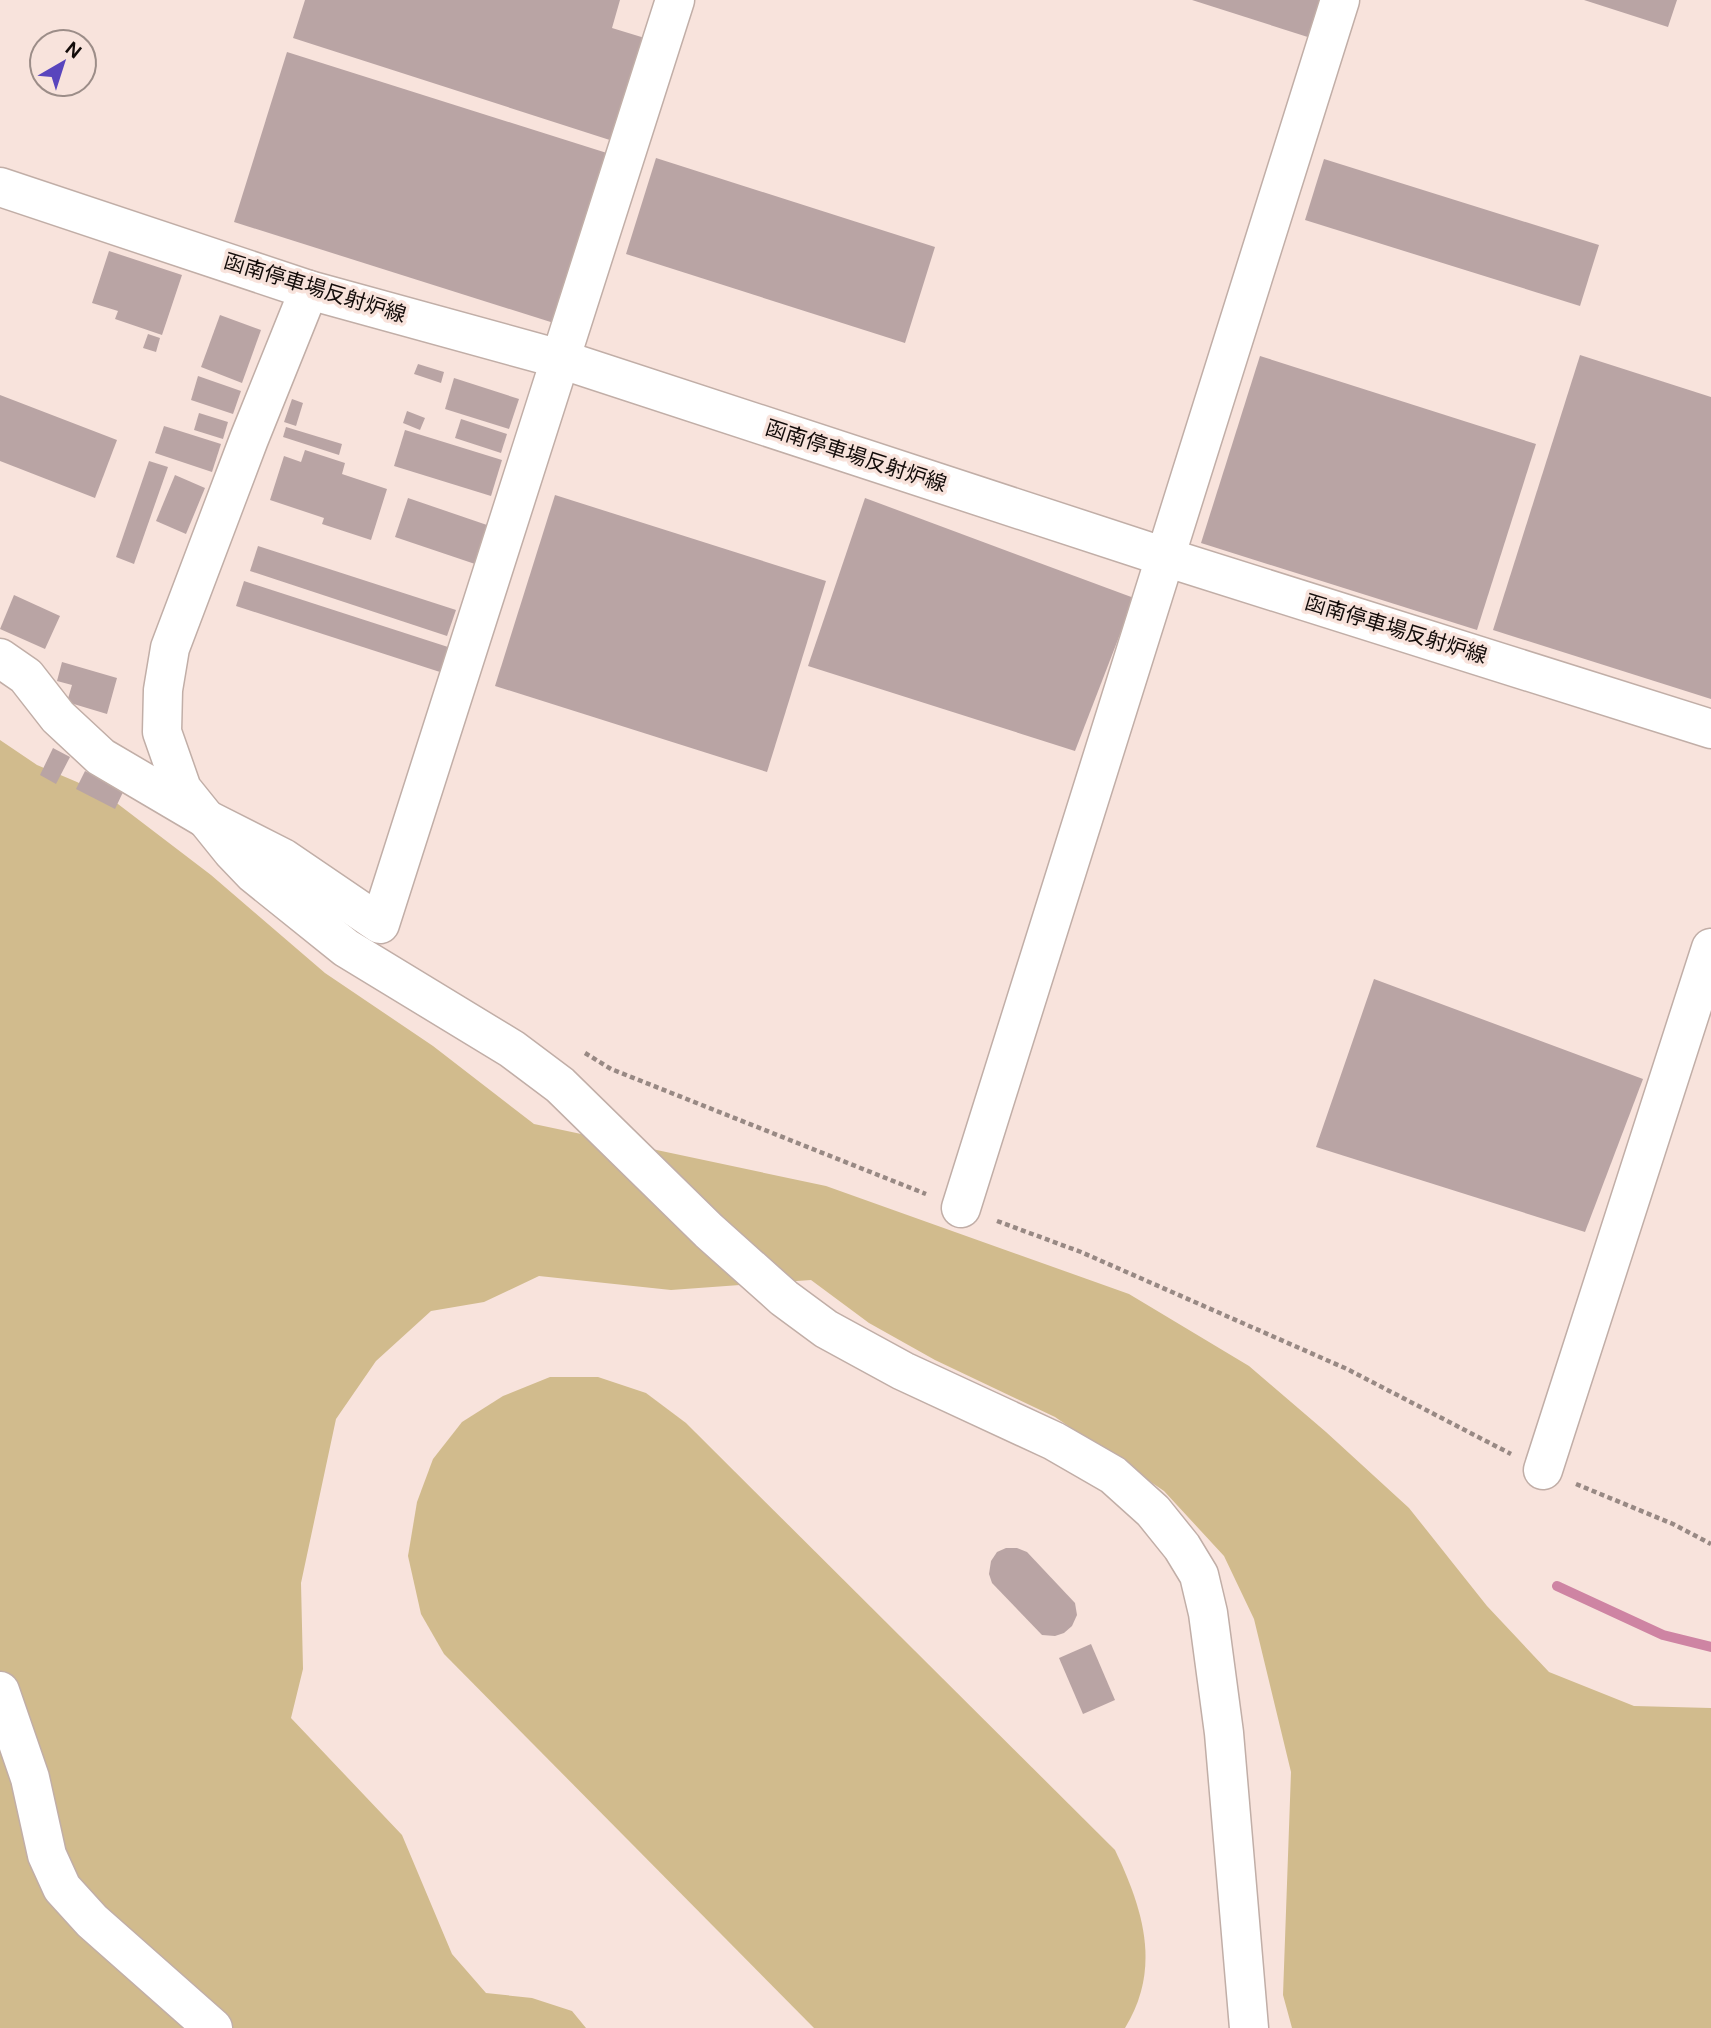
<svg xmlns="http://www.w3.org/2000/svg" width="1711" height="2028" font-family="'DM Sans','Noto Sans JP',sans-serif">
  <rect width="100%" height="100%" fill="#f8e3dc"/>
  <g fill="#d1bb8d">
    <path d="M0,740L37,765L77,782L114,801L211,875L325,973L433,1046L534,1124L826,1186L1129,1294L1249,1366L1326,1432L1409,1508L1487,1606L1549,1672L1634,1706L1711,1708V2028H1292L1283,1995L1291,1772L1254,1619L1224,1556L1164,1491L1055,1417L935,1360L869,1323L811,1280L671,1290L539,1276L484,1302L431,1311L376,1361L336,1419L301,1583L303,1669L291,1718L402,1835L452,1954L486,1993L532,1998L572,2011L586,2028H0Z"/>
    <path d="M550,1377H598L646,1393L686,1423L1115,1850C1143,1909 1162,1968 1125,2028H814L444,1654L421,1614L408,1556L417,1502L433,1459L462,1422L503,1396Z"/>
  </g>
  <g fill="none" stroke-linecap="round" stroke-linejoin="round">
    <path stroke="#ce84a3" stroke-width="10" d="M1557,1586L1663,1635L1711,1647"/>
  </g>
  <g fill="#b9a4a4">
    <path d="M305,0H620L612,28L648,39L616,142L293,38Z"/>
    <path d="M1192,0H1326L1314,39Z"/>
    <path d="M1584,0H1677L1668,27Z"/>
    <path d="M287,52L610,154L557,324L234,222Z"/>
    <path d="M656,158L935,247L905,343L626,254Z"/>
    <path d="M1324,159L1599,245L1580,306L1305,220Z"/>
    <path d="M109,251L182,275L162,335L115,319L118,311L92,303Z"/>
    <path d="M220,315L261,330L242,383L201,367Z"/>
    <path d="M148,334L160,338L156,352L143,348Z"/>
    <path d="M1580,355L1711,397V699L1493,630Z"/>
    <path d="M1260,356L1536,444L1477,630L1201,543Z"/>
    <path d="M418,364L444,372L441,383L414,374Z"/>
    <path d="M198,376L241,391L233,414L191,400Z"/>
    <path d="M454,378L519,399L509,429L445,409Z"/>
    <path d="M0,395L117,440L95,498L0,461Z"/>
    <path d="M292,399L303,403L296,426L284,422Z"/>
    <path d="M407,411L425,418L420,430L403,423Z"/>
    <path d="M199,413L228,422L223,439L194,430Z"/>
    <path d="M461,419L507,434L501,453L455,438Z"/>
    <path d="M164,426L221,444L212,472L155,453Z"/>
    <path d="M286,427L342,444L339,455L283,437Z"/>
    <path d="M405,430L502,460L491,496L394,466Z"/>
    <path d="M305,450L345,463L342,474L387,489L371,540L322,524L324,518L270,500L284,456L301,462Z"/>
    <path d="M149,461L168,467L134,564L116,557Z"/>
    <path d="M175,475L205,488L186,534L156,521Z"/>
    <path d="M555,495L826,581L767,772L495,686Z"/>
    <path d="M408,498L487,525L475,564L395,537Z"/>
    <path d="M865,498L1134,598L1075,751L808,666Z"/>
    <path d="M258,546L456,610L447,636L250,571Z"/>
    <path d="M244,581L448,647L440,672L236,606Z"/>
    <path d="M14,595L60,616L45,649L0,629Z"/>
    <path d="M62,662L117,678L107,714L67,702L72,685L57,681Z"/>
    <path d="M53,748L70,757L56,784L40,775Z"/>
    <path d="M85,771L124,790L115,809L76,789Z"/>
    <path d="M1374,979L1643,1079L1585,1232L1316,1147Z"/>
    <path d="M1006,1548H1017L1027,1552L1075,1603L1077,1615L1072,1626L1064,1633L1055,1636L1042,1635L992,1583L989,1574L991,1561L997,1552Z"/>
    <path d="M1091,1644L1115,1700L1083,1714L1059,1658Z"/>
  </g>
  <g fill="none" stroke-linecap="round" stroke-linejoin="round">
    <defs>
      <g id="minor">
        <path d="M0,658L26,676L58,717L101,757L208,820L283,858L380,924L675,0"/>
        <path d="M961,1208L1340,0"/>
        <path d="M1543,1470L1711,948"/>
        <path d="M0,1691L30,1778L47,1855L62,1888L92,1921L213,2028"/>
      </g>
      <path id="tertiary" d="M309,290L249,439L170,648L163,690L162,732L182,789L232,851L254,874L346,948L512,1049L560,1085L709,1231L784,1298L826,1329L903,1371L1054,1441L1113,1475L1153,1511L1182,1547L1199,1575L1208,1613L1224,1733L1249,2028"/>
      <path id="secondary" d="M0,187L309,290L560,359L1165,557L1711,729"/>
    </defs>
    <use href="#minor" stroke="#c1aea7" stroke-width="41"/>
    <use href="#tertiary" stroke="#c1aea7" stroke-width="41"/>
    <use href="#secondary" stroke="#c1aea7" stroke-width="41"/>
    <g stroke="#988984" stroke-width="4.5" stroke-dasharray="5 3.5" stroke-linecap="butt">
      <path d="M585,1053L611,1069L926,1194"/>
      <path d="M997,1221L1081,1252L1347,1369L1511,1454"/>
      <path d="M1576,1484L1673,1524L1711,1544"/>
    </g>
    <use href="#minor" stroke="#fff" stroke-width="38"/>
    <use href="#tertiary" stroke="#fff" stroke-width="38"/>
    <use href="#secondary" stroke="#fff" stroke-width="38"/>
  </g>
  <g text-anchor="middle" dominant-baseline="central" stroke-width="7" stroke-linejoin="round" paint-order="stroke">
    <g font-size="21" fill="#130c0a" stroke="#f8e3dc">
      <text transform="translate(315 288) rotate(17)">函南停車場反射炉線</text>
      <text transform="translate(856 456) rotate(18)">函南停車場反射炉線</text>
      <text transform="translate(1396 629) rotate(17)">函南停車場反射炉線</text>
    </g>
  </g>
  <g transform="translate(63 63) rotate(39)"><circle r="33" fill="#f8e3dc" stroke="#9c8d88" stroke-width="2"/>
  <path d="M0-5L12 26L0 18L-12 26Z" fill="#5945bd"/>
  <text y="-10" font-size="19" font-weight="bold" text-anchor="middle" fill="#130c0a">N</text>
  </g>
</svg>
